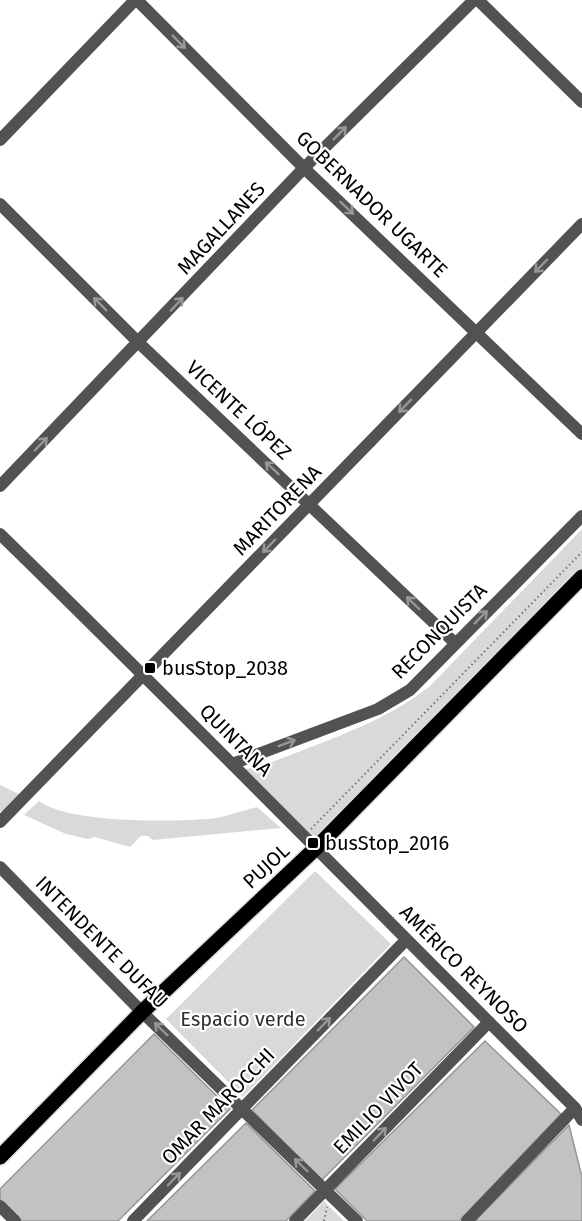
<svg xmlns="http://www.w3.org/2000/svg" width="582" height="1221" font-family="'Fira Sans',sans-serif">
  <rect width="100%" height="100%" fill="#fff"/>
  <g fill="#d9d9d9">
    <path d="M582,529V568L324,833L318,836L311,835L245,769L260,767C318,743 381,725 430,686Z"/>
    <path d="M0,785L21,795L3,813L0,811Z"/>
    <path d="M39,801C67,823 170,822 207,819C223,818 241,811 257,807L281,828L153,840L148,836H141L130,847L95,837L88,839L66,834L24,815Z"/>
    <path d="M315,871L391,944L243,1097L166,1019Z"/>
    <path d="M324,1201L344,1221H305Z"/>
  </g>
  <g fill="#c2c2c2" stroke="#969696" stroke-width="1.5">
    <path d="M404,957L474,1027L321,1181L252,1110Z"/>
    <path d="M154,1034L230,1109L118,1221H22L0,1200V1189Z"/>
    <path d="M485,1041L561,1114L459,1221H367L335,1189Z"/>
    <path d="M246,1123L315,1191L286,1221H147Z"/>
    <path d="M569,1125L582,1177V1221H475Z"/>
  </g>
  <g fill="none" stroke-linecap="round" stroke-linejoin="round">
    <defs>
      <path id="major" d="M0,1157L142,1012L317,847L582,577"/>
    </defs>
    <use href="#major" stroke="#dbdbdb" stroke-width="18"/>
    <g stroke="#747474" stroke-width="2" stroke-dasharray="1.5 3" stroke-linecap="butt">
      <path d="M311,829L582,552"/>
      <path d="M324,1221L327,1207"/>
    </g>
    <g stroke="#525252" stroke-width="12">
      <path d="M137,0L304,168L582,434"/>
      <path d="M478,0L582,102"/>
      <path d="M0,140L135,0"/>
      <path d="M0,204L139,343L455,643"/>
      <path d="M0,486L304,168L474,0"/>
      <path d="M0,534C194,723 383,917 575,1108L582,1120"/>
      <path d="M232,764L378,709L410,690L582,516"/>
      <path d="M0,822L582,224"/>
      <path d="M0,867L142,1012L357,1221"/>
      <path d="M0,1206L15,1221"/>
      <path d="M133,1221L406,940"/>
      <path d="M295,1221L489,1022"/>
      <path d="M467,1221L575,1108"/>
    </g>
    <use href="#major" stroke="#000" stroke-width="15"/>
  </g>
  <defs><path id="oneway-shaft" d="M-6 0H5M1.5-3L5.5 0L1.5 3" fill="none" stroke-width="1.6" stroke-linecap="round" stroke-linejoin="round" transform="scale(1.5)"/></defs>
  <g stroke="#979797">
    <use href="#oneway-shaft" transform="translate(179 42) rotate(45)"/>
    <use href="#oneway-shaft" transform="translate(340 133) rotate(-45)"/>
    <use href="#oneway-shaft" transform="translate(347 208) rotate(43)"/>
    <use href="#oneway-shaft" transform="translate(541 266) rotate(134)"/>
    <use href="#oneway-shaft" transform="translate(100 304) rotate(-135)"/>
    <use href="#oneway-shaft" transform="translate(177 304) rotate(-47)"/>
    <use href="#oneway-shaft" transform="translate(405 406) rotate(134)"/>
    <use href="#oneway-shaft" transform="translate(41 444) rotate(-46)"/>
    <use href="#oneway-shaft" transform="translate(272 468) rotate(-137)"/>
    <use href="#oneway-shaft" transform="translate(269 546) rotate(134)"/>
    <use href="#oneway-shaft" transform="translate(413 603) rotate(-136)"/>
    <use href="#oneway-shaft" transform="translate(481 617) rotate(-45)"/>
    <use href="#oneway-shaft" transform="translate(287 743) rotate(-20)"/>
    <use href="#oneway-shaft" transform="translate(324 1024) rotate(-46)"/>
    <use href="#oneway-shaft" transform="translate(161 1029) rotate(-136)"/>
    <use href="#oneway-shaft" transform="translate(380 1134) rotate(-46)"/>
    <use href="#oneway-shaft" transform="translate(301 1165) rotate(-136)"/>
    <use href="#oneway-shaft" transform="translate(174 1179) rotate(-46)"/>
  </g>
  <g fill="#000" stroke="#fff" stroke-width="2">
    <rect x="144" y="662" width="12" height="12" rx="3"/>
    <rect x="307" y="837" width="12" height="12" rx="3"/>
  </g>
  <g text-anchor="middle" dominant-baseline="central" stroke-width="4.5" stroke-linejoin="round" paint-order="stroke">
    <g font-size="20" fill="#000" stroke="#fff">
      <text transform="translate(372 204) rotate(44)">GOBERNADOR UGARTE</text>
      <text transform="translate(221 228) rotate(-47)">MAGALLANES</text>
      <text transform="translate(239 410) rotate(43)">VICENTE LÓPEZ</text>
      <text transform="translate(277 510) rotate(-46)">MARITORENA</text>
      <text transform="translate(439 631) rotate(-45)">RECONQUISTA</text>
      <text transform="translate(236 740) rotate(45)">QUINTANA</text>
      <text transform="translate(266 866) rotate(-43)">PUJOL</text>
      <text transform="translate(102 942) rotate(45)">INTENDENTE DUFAU</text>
      <text transform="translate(464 969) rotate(45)">AMÉRICO REYNOSO</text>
      <text transform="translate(218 1106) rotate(-46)">OMAR MAROCCHI</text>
      <text transform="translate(378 1108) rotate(-46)">EMILIO VIVOT</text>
    </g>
    <g font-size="20" fill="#000" stroke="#fff" text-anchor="start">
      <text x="162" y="668">busStop_2038</text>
      <text x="325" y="843">busStop_2016</text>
    </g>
    <g font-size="20" fill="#303030" stroke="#fff">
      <text x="243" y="1019">Espacio verde</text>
    </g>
  </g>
</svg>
